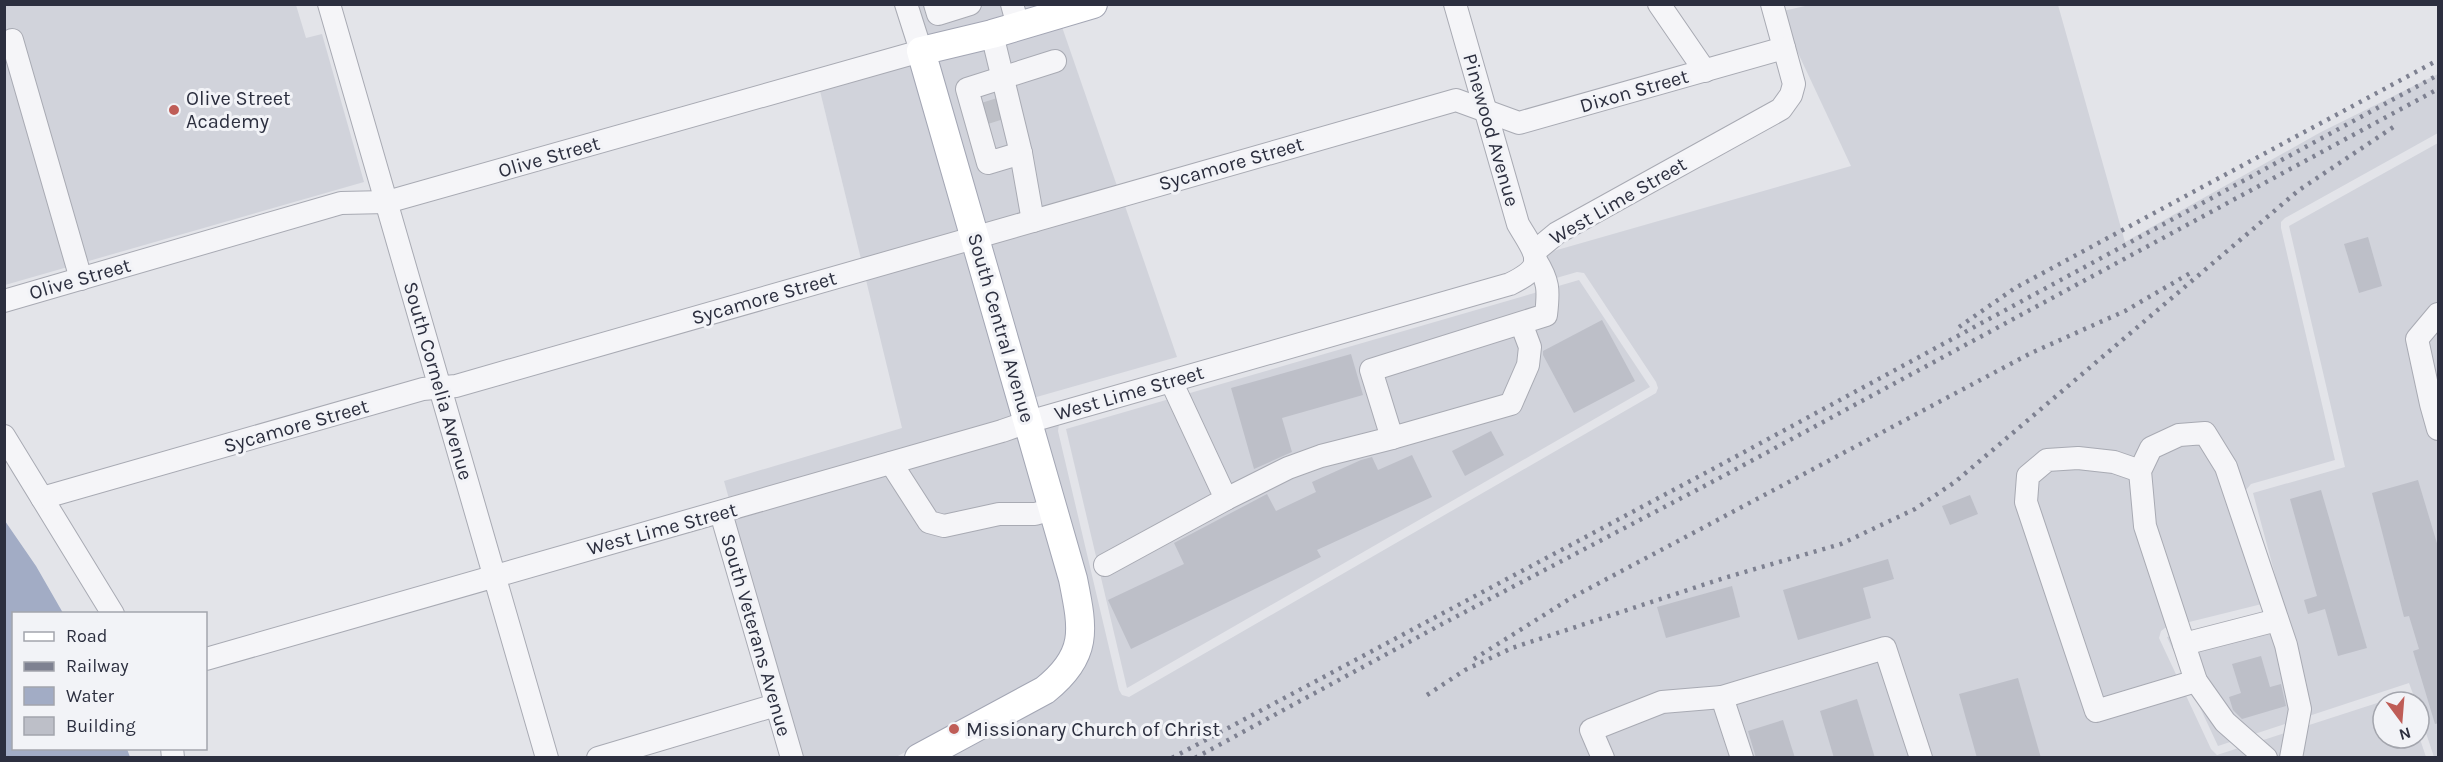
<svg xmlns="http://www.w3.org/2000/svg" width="2443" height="762" font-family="Karla,sans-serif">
  <rect width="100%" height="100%" fill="#e3e4e9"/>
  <g fill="#d1d3db">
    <path d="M1814,4L2058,5L2125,242L2321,132L2438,74V133L2285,218L2281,222V228L2335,460L2251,484L2246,490L2274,601L2165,628L2161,631L2159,638L2211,749L2217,755L2405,694L2407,702H2383V738L2419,736L2426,757L941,758L1080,666L1041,429L1059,424L1058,431L1119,690L1122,695L1129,697L1656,393L1658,388L1656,382L1584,273L1577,272L1532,285L1540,278L1545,257L1550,252L1851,166L1791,38L1783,11Z"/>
    <path d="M5,5H296L306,38L322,34L364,182L5,285Z"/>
    <path d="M916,5H1054L927,39Z"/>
    <path d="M1061,24L1117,186L980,225L933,59Z"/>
    <path d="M915,64L962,231L861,259L820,91Z"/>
    <path d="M2438,143V757H2434L2419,712V702H2416L2409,683L2218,746L2167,637L2284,608L2253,493L2345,467L2289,226Z"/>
    <path d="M1125,206L1177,357L1033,398L986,245Z"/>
    <path d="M968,251L1016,415L729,499L724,481L902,428L866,280Z"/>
    <path d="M1579,280L1650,387L1127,688L1066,429Z"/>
    <path d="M1022,435L1064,581L1067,648L1040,681L896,757H802L734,520Z"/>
  </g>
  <path fill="#a2acc5" d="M5,521L36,566L63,613L14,614V748L127,749L130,757H5Z"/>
  <g fill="#bdbfc8">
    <path d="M2368,237L2382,286L2359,293L2344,244Z"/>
    <path d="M1602,320L1635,381L1574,413L1543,355V351Z"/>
    <path d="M1351,354L1363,395L1282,418L1292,452L1254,469L1231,388Z"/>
    <path d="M1491,431L1504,455L1465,476L1452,451Z"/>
    <path d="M1412,455L1432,497L1317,550L1321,557L1131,649L1108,600L1184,564L1174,543L1267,494L1276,511L1316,492L1312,482L1361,460L1372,457L1378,470Z"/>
    <path d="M2418,480L2439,550V723L2435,724L2413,651L2419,649L2409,616L2404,617L2372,493Z"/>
    <path d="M2321,490L2367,648L2338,656L2325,609L2308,614L2304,600L2317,596L2290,499Z"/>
    <path d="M1970,495L1978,514L1950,525L1942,506Z"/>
    <path d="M1888,559L1894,579L1863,588L1871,618L1798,640L1783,590Z"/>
    <path d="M1732,586L1740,617L1666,638L1657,607Z"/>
    <path d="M2261,656L2270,687L2281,684L2286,706L2242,719L2233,710L2229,697L2241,693L2232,664Z"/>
    <path d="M2018,678L2041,758H1977L1959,694Z"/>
    <path d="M1857,699L1875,758H1834L1820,711Z"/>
    <path d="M1783,720L1795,758H1756L1748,731Z"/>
  </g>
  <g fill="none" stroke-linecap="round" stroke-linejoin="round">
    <path stroke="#bec0c7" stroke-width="22" stroke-dasharray="22 11" stroke-linecap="butt" d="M983,114L1002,108"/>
    <defs>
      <g id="minor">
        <path d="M329,4L547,758"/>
        <path d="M935,4L938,14L970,4"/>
        <path d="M1012,4L1018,26"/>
        <path d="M1659,4L1705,71"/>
        <path d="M992,34L1021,153L1033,221"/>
        <path d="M12,40L81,279"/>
        <path d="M1021,153L988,163L967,89L1055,61"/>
        <path d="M1534,252L1557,233L1781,109L1791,95L1794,84L1772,4"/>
        <path d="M4,301L341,203L387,202L921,51L906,4"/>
        <path d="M2438,314L2417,339L2431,404L2438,429"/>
        <path d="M1521,323L1530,347L1528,365L1511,404L1392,438L1371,370L1546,315C1549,290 1549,281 1535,259"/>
        <path d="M4,436L113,614"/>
        <path d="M891,463L929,522L944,526L999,514H1035L1053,509"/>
        <path d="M2140,471L2114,462L2078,458L2047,460L2028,476L2026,502L2096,711L2196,681"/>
        <path d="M42,498L423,389L456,386L1456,100L1519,123L1784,48"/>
        <path d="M1226,499L1288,468L1321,456L1392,438"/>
        <path d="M721,513L792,758"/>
        <path d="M1105,565L1226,499L1171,381"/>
        <path d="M2184,644L2277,620"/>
        <path d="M206,659C471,582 737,508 1002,431L1028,422L1510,284C1549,265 1536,255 1518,224L1455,4"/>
        <path d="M1722,697L1885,648L1921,758"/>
        <path d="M172,748L173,758"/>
        <path d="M598,758L776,705"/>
        <path d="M1603,758L1591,730L1662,702L1722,697L1742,758"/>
        <path d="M2266,758L2225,722L2196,681L2145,526L2140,471L2151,448L2179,435L2205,433L2226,467L2286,645L2300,709L2291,758"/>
      </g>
      <path id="major" d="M919,758L1045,690C1089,655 1083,629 1073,579L921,51L992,34L1093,4"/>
    </defs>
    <use href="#minor" stroke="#a8aab3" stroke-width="24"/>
    <use href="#major" stroke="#a3a6b4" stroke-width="30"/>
    <use href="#minor" stroke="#f5f5f8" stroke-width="22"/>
    <use href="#major" stroke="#fff" stroke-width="28"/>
    <g stroke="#7e8191" stroke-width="4.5" stroke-dasharray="3 6" stroke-linecap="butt">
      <path d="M1959,327L2015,288L2438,60"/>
      <path d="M1474,659L1571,598L2031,353L2125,311L2192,272"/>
      <path d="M1427,695L1465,670L1512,648L1724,578L1841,544L1915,509L1955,482L2299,190L2395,126"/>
      <path d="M1172,758L1724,463L2438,75"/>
      <path d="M1195,758L1444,623L1729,473L2438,89"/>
    </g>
  </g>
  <g fill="#bf5d57" stroke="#f2f3f7" stroke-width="2">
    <circle cx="174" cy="110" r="6"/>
    <circle cx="954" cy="729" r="6"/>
  </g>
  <g text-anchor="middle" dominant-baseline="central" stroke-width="6" stroke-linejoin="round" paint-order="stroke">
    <g font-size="20" fill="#2c2f3f" stroke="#f2f3f7">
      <text transform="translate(1634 91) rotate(-16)">Dixon Street</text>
      <text transform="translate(1491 130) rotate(74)">Pinewood Avenue</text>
      <text transform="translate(549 157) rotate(-16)">Olive Street</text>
      <text transform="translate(1231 164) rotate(-16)">Sycamore Street</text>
      <text transform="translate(1618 201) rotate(-30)">West Lime Street</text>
      <text transform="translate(80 279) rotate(-16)">Olive Street</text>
      <text transform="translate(764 298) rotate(-16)">Sycamore Street</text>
      <text transform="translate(1001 328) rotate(74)">South Central Avenue</text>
      <text transform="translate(438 381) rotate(74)">South Cornelia Avenue</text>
      <text transform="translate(1129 393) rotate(-16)">West Lime Street</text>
      <text transform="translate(296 426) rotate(-16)">Sycamore Street</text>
      <text transform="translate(662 529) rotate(-15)">West Lime Street</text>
      <text transform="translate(756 635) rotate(74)">South Veterans Avenue</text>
    </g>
    <g font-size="20" fill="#2c2f3f" stroke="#f2f3f7" text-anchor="start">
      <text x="186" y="98">Olive Street<tspan x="186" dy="23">Academy</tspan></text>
      <text x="966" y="729">Missionary Church of Christ</text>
    </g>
  </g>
  <rect width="2443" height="762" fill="none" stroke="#2c2f3f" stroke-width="12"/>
  <rect x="12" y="612" width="195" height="138" fill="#f2f3f7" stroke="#a3a5ad" stroke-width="1.5"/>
  <rect x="24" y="632" width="30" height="9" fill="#ffffff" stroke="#a3a5ad" stroke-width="1.5"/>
  <text x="66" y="642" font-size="18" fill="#2c2f3f">Road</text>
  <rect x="24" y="662" width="30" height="9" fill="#7e8191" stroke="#a3a5ad" stroke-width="1.5"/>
  <text x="66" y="672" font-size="18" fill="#2c2f3f">Railway</text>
  <rect x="24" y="687" width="30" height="18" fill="#a2acc5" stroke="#a3a5ad" stroke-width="1.5"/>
  <text x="66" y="702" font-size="18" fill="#2c2f3f">Water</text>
  <rect x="24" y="717" width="30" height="18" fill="#bdbfc8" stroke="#a3a5ad" stroke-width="1.5"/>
  <text x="66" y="732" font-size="18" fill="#2c2f3f">Building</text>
  <g transform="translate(2401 720) rotate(164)"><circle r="28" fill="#f2f3f7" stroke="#a3a5ad" stroke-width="1.5"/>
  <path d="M0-4.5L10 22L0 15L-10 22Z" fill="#bf5d57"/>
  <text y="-9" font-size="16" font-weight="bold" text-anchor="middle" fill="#2c2f3f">N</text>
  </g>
</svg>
